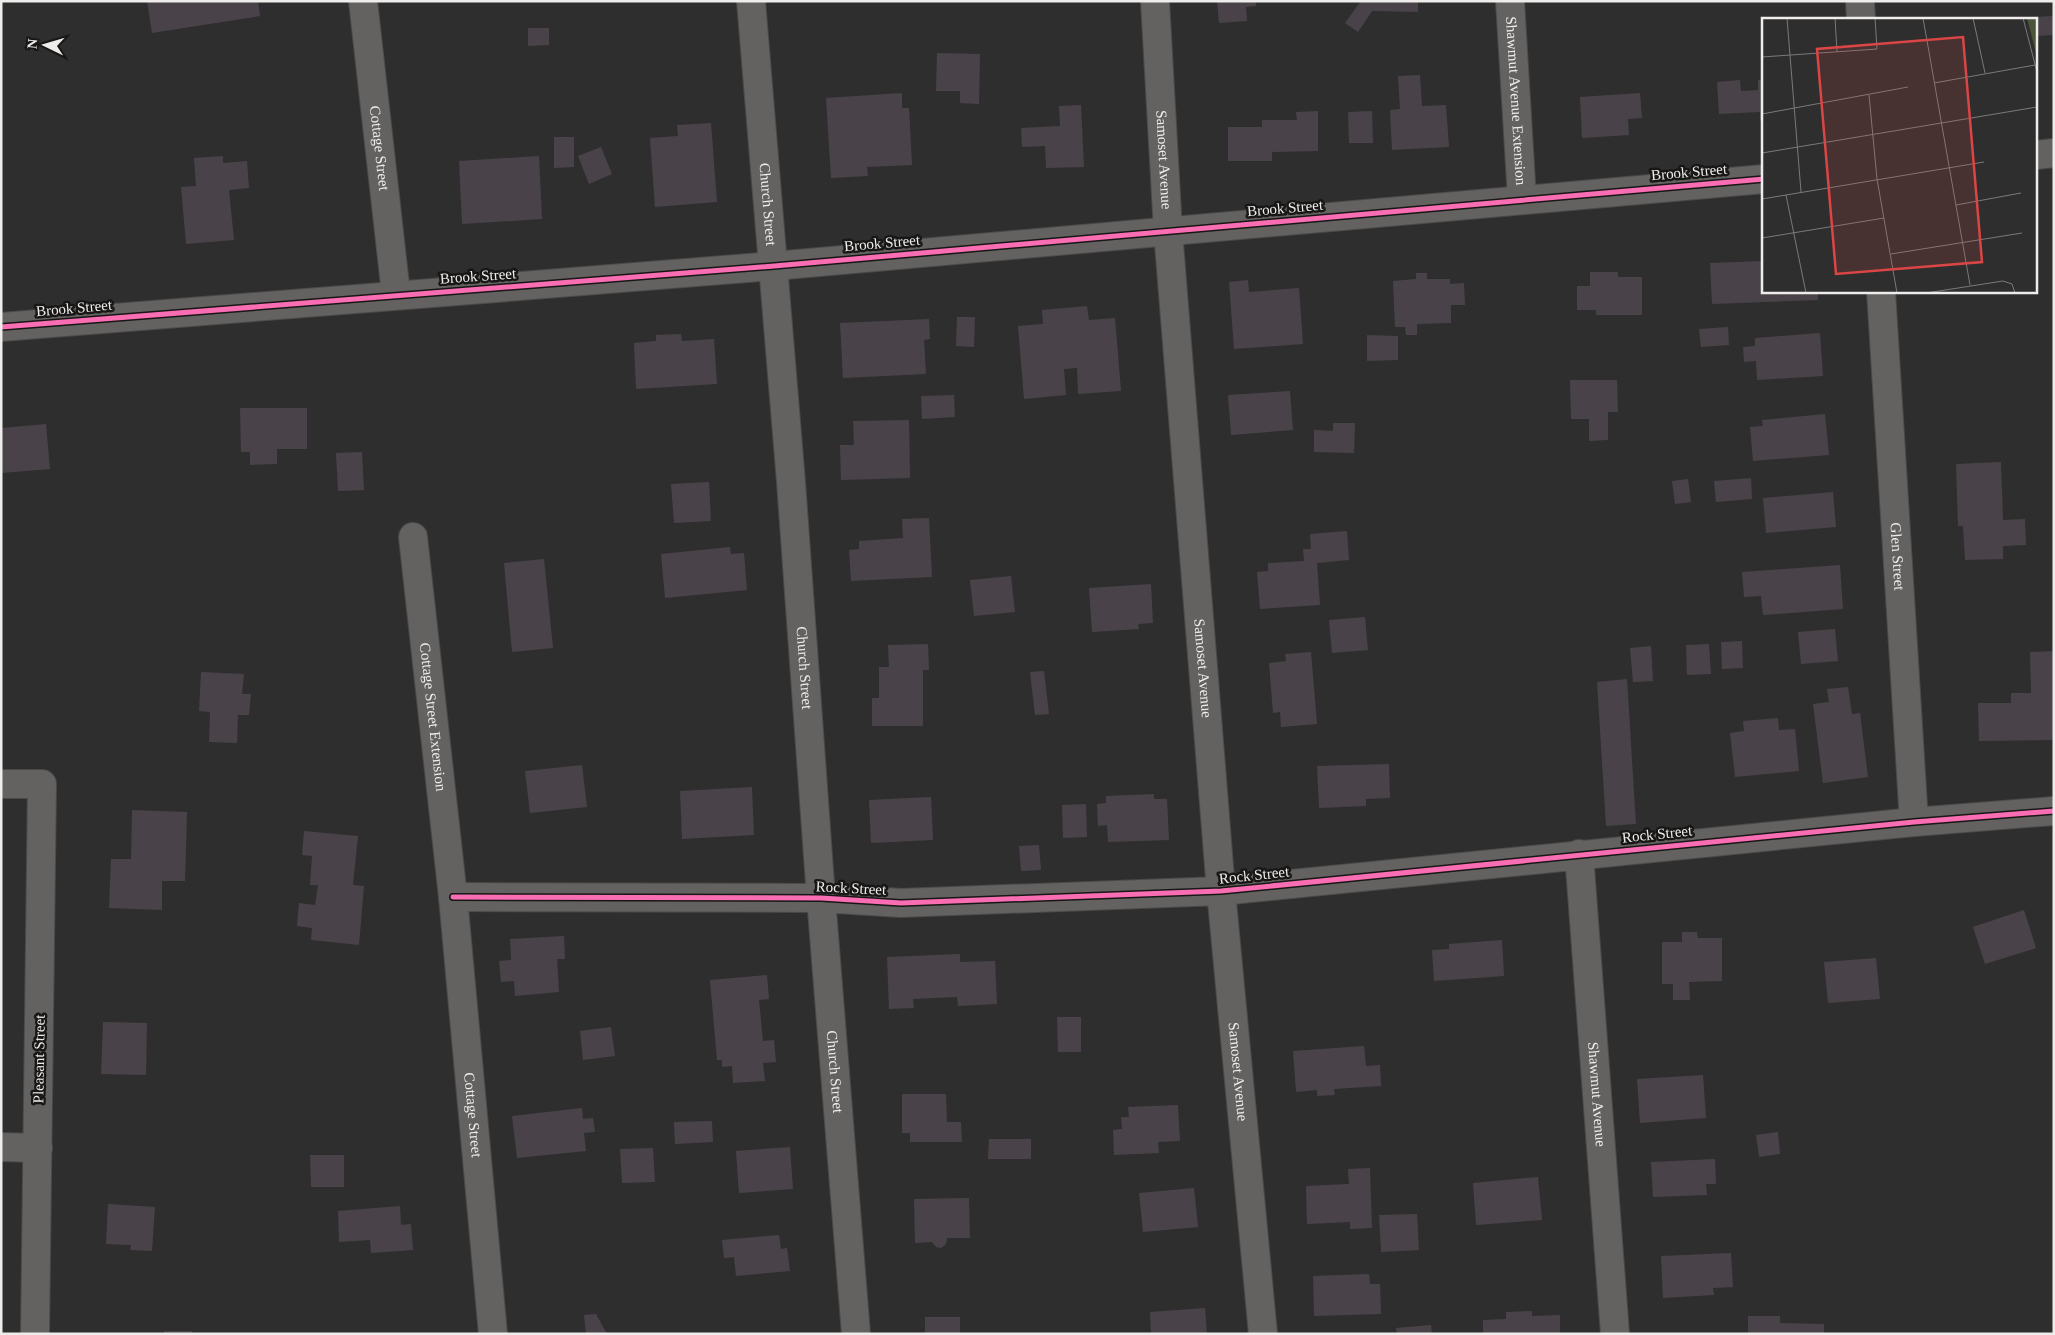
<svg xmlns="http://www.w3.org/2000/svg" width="2055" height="1335" font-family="'Times New Roman',serif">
  <rect width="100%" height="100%" fill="#2f2e2e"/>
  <g fill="#494349">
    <path d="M147,1H258L260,16L152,33Z"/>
    <path d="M1217,1H1256V6L1246,7L1247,21L1219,23Z"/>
    <path d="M1361,1H1418V12L1372,11L1358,32L1345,23Z"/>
    <path d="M2053,16L2054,35L2036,36V19H2034V17Z"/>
    <path d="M528,28H549V45L528,46Z"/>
    <path d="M937,53L980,54L979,104L960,103V91H936Z"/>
    <path d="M1420,75L1422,106L1446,105L1449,147L1392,150L1390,110L1400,109L1398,76Z"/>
    <path d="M1764,79V120L1760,121V112L1719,114L1717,82L1740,80L1741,91L1758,90V80Z"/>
    <path d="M902,93V108H909L912,165L867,167L868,176L831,178L826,98Z"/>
    <path d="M1640,93L1642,118L1628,119L1629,135L1582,138L1580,97Z"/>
    <path d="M1081,105L1084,167L1046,168L1045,146L1022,147L1021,128L1060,126L1059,106Z"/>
    <path d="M1318,111V151L1272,152V161H1228V127H1262V120H1297L1296,112Z"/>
    <path d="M1372,111L1373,143H1349L1348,112Z"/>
    <path d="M711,123L717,202L655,207L650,138L678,136L677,125Z"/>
    <path d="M554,137H574V167L554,168Z"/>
    <path d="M601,147L612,174L589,184L578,156Z"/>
    <path d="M223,156V163L247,161L249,188L229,190L234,240L186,244L181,187L196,186L194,158Z"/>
    <path d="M539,156L542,219L462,224L459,161Z"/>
    <path d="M1764,261V291H1818V300L1712,304L1710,263Z"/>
    <path d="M1590,272H1618V277H1642V315H1596V310H1577V286H1590Z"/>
    <path d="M1416,273H1427V279H1450V284L1464,283L1465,305H1451V323L1417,324V335H1406L1405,327H1395L1393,281L1416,279Z"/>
    <path d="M1248,280L1249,292L1299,288L1303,344L1234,349L1229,282Z"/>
    <path d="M1087,306L1089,320L1115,318L1121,391L1078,394L1077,368L1064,369L1066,395L1024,399L1018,326L1043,324L1042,310Z"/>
    <path d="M957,317H975L974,347L956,346Z"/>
    <path d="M929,319L930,339L924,340L926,374L843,378L840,323Z"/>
    <path d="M1728,327L1729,345L1701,347L1699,329Z"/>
    <path d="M1820,333L1823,376L1757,380L1756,361L1744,362L1743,347L1755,346V338Z"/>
    <path d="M681,334L682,341L714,339L717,384L636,389L634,343L656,341V335Z"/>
    <path d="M1367,335L1398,336V360L1367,361Z"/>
    <path d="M1570,380H1617L1618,412H1608V440L1589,441V419H1571Z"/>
    <path d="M1290,391L1293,430L1231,435L1228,395Z"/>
    <path d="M954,395L955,417L922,419L921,396Z"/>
    <path d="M240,408H307V449H277V464L250,465V452H241Z"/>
    <path d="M1825,414L1829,455L1753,461L1750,427L1763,426L1762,420Z"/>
    <path d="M909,420L910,478L841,480L840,445H854L853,421Z"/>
    <path d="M1333,423H1355L1354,453L1314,452V430L1333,431Z"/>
    <path d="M46,424L50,469L1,473V428Z"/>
    <path d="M362,452L364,490L338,491L336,453Z"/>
    <path d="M2001,462L2003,520L2025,519L2026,545L2003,546V559L1965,560L1963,526H1958L1956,464Z"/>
    <path d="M1751,478L1752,499L1716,502L1714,481Z"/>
    <path d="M1688,479L1691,502L1675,504L1672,481Z"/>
    <path d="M709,482L711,521L674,523L671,484Z"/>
    <path d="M1833,492L1836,527L1766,533L1763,498Z"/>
    <path d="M929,518L932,577L851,581L849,550L859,549V541L903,538L902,519Z"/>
    <path d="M1347,531L1349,560L1317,563L1320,605L1260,609L1257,572L1268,571V563L1304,561L1303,549H1311L1310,534Z"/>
    <path d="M730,547L731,554L744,553L747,590L665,598L661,554Z"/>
    <path d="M544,559L553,648L512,652L504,563Z"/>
    <path d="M1840,565L1843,609L1763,615L1761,596L1744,597L1742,572Z"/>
    <path d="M1011,576L1015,612L974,616L970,580Z"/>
    <path d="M1151,584L1153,623L1138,624L1139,629L1092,632L1089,588Z"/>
    <path d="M1365,617L1368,650L1332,653L1329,620Z"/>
    <path d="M1835,629L1838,661L1801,664L1798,632Z"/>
    <path d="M1742,641L1743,668L1722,669L1721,642Z"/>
    <path d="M928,644L929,670H923V726H872V698H879V667H889L888,645Z"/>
    <path d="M1709,644L1711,674L1687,675L1686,645Z"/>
    <path d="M1651,646L1653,681L1633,682L1630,648Z"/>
    <path d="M2054,651V740L1979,741L1978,703H2011V693H2031L2030,652Z"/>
    <path d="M1311,652L1317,724L1281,727L1280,712L1273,713L1269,663L1286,661L1285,654Z"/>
    <path d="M1044,671L1049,714L1035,715L1030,672Z"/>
    <path d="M201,672L244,674L242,694H251L249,715H238L237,743L209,742L210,712L199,711Z"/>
    <path d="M1627,679L1636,824L1606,826L1597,682Z"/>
    <path d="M1848,687L1852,714L1860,713L1868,777L1823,783L1813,704L1829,702L1827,689Z"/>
    <path d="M1778,718L1779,730L1795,729L1799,771L1735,777L1730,733L1744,731L1743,721Z"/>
    <path d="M1389,764L1390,798L1366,799V806L1319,808L1317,766Z"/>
    <path d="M582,765L587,807L530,813L525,771Z"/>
    <path d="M752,787L754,835L682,839L680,791Z"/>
    <path d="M1154,794V799H1167L1169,840L1108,842L1107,825L1098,826L1097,804L1106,803V796Z"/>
    <path d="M931,797L933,840L871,843L869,800Z"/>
    <path d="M1086,804L1087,837L1063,838L1062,805Z"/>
    <path d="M132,810L187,812L185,881H162V910L109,908L111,859H131Z"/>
    <path d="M304,831L358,836L353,885L364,886L359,945L311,940L312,928L297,926L299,903L315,905L318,885H310L312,856L302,855Z"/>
    <path d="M1039,845L1041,870L1021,871L1019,846Z"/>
    <path d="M2024,910L2036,948L1985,964L1973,927Z"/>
    <path d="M1682,932H1697L1698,938H1722V981L1689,982L1690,1000H1673V984H1662V942H1682Z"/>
    <path d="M564,936L565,959H557L559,992L515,996L514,981L501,982L499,961L511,960L510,939Z"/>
    <path d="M1502,940L1504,976L1434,981L1432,950L1449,949V944Z"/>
    <path d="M960,954V962L995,961L997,1004L958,1006L957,997L913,999L914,1008L889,1009L887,957Z"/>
    <path d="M1876,958L1880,999L1828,1003L1824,962Z"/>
    <path d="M767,975L769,999L759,1000L763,1041L774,1040L776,1062L763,1063L765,1081L733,1083L732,1066L722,1067V1060H717L710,980Z"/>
    <path d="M1057,1017H1081V1052H1058Z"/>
    <path d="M103,1022L147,1023L146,1075L101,1074Z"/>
    <path d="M611,1027L615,1056L583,1060L580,1031Z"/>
    <path d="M1364,1046L1366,1066L1380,1065L1381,1086L1334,1089L1335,1095L1317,1096V1090L1296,1092L1293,1051Z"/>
    <path d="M1703,1075L1706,1118L1640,1123L1637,1079Z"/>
    <path d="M902,1094H946L947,1122H961L962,1142H910V1133H902Z"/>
    <path d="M1178,1105L1180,1141L1158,1142L1159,1153L1114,1155L1113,1130L1122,1129L1121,1117H1129L1128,1107Z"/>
    <path d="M582,1108L583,1119L593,1118L595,1132L584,1133L586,1151L517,1158L512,1116Z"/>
    <path d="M712,1121L713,1142L675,1144L674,1122Z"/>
    <path d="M1778,1132L1780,1154L1759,1157L1756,1135Z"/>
    <path d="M989,1139H1031V1159H988Z"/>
    <path d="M790,1147L793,1189L739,1193L736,1151Z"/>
    <path d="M653,1148L655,1182L622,1183L620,1149Z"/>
    <path d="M310,1155H344V1187H311Z"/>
    <path d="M1715,1159L1716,1184H1706L1707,1195L1653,1197L1651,1162Z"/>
    <path d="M1370,1168L1372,1228L1350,1229V1222L1307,1224L1306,1186L1349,1184L1348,1169Z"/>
    <path d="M1538,1177L1542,1220L1476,1225L1473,1183Z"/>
    <path d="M1194,1188L1198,1227L1143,1232L1139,1193Z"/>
    <path d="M969,1198L970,1238H947L946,1244L941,1248L936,1247L932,1242L915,1243L914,1199Z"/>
    <path d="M108,1204L155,1207L152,1251L130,1250L131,1245L106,1244Z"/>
    <path d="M400,1206L401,1225L411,1224L413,1250L371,1253L370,1240L339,1242L338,1211Z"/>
    <path d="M1417,1214L1419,1250L1381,1252L1379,1215Z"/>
    <path d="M779,1235L781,1249L787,1248L790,1271L736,1276L734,1257L724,1258L722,1240Z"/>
    <path d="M1731,1253L1733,1287L1713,1288L1714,1295L1663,1298L1661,1256Z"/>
    <path d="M1369,1274L1370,1284H1380L1381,1314L1314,1316L1313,1276Z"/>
    <path d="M1205,1308L1207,1334H1151L1150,1312Z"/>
    <path d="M1532,1311V1316L1560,1315V1334H1483V1320L1506,1319V1312Z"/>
    <path d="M596,1314L607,1334H586L584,1315Z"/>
    <path d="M1748,1316H1780V1323L1824,1324V1334H1748Z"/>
    <rect x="925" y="1317" width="35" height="17"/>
    <path d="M1431,1325L1432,1334H1397L1396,1328Z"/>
    <rect x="164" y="1331" width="28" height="3"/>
  </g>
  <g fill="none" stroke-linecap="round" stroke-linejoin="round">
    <defs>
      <g id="street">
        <path id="s1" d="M363,1L396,294"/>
        <path id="s2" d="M751,1L791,482L821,898L856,1334"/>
        <path id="s3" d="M1155,1L1168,231L1221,891L1263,1334"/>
        <path id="s4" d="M1510,1L1522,199"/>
        <path d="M1860,1L1861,19"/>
        <path d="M2036,155L2054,153"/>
        <path id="s5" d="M1881,291L1914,822"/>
        <path d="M1,327L774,266L1764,179"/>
        <path id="s6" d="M413,537L453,897L493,1334"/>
        <path d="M1,784H42L35,1334"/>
        <path id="s7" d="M1579,854L1615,1334"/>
        <path d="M453,897L821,898L901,903L1221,891L1914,822L2054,811"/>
        <path d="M1,1147L38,1148"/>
      </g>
    </defs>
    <use href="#street" stroke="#4b4a4a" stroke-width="30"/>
    <use href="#street" stroke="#636261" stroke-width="28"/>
    <defs>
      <g id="cycleway">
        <path d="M1,327L774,266L1764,179"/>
        <path d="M453,897L821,898L901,903L1221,891L1914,822L2054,811"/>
      </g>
    </defs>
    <use href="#cycleway" stroke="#181716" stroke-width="8"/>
    <use href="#cycleway" stroke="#f96db3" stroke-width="5"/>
  </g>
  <g text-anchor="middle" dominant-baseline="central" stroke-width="5" stroke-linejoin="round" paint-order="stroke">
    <g font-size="15" fill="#eeedec" stroke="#181716">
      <text stroke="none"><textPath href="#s4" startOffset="100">Shawmut Avenue Extension</textPath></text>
      <text stroke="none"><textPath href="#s1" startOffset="148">Cottage Street</textPath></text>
      <text stroke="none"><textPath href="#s3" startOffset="159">Samoset Avenue</textPath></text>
      <text transform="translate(1689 172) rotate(-5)">Brook Street</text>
      <text stroke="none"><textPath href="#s2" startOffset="204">Church Street</textPath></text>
      <text transform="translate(1285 208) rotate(-5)">Brook Street</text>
      <text transform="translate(882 243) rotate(-5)">Brook Street</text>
      <text transform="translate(478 276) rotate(-4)">Brook Street</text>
      <text transform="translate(74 308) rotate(-5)">Brook Street</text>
      <text stroke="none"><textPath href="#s5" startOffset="266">Glen Street</textPath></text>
      <text stroke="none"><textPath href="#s2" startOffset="669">Church Street</textPath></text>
      <text stroke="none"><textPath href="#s3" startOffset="669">Samoset Avenue</textPath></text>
      <text stroke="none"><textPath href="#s6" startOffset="181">Cottage Street Extension</textPath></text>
      <text transform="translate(1657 834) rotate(-6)">Rock Street</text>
      <text transform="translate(1254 875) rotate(-6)">Rock Street</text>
      <text transform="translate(851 888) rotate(3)">Rock Street</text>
      <text transform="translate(39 1059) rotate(-89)">Pleasant Street</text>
      <text stroke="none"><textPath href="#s2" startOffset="1074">Church Street</textPath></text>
      <text stroke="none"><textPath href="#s3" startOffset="1074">Samoset Avenue</textPath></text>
      <text stroke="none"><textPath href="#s7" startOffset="241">Shawmut Avenue</textPath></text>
      <text stroke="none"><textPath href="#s6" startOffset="581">Cottage Street</textPath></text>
    </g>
  </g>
  <g transform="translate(1762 18)">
    <rect width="275" height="275" fill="#2f2e2e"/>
    <path d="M265,0H275V40L273,31Z" fill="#4b553a"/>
    <path fill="none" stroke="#7b7a7a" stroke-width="1" d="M25,0L39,174M73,0L75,34M161,0L208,267M211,0L223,55M261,0L275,54M0,39L115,31L113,0M172,65L273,47M107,77L115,161L135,275M0,96L146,69M0,135L275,89M24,177L44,275M0,181L222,144M194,187L259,175M0,220L122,200M129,236L260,215M164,275L241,263L250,266L253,275"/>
    <path fill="#da4645" fill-opacity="0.15" stroke="#da4645" stroke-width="2.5" d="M201,19L220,244L74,256L55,31Z"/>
    <rect width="275" height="275" fill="none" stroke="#eeedec" stroke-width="2.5"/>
  </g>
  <rect width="2055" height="1335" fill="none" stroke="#eeedec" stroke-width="5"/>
  <g transform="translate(45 45) rotate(275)" stroke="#181716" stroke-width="4" paint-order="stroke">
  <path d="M0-4L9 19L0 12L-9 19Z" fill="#eeedec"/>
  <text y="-8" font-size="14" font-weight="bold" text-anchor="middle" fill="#eeedec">N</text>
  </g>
</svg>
